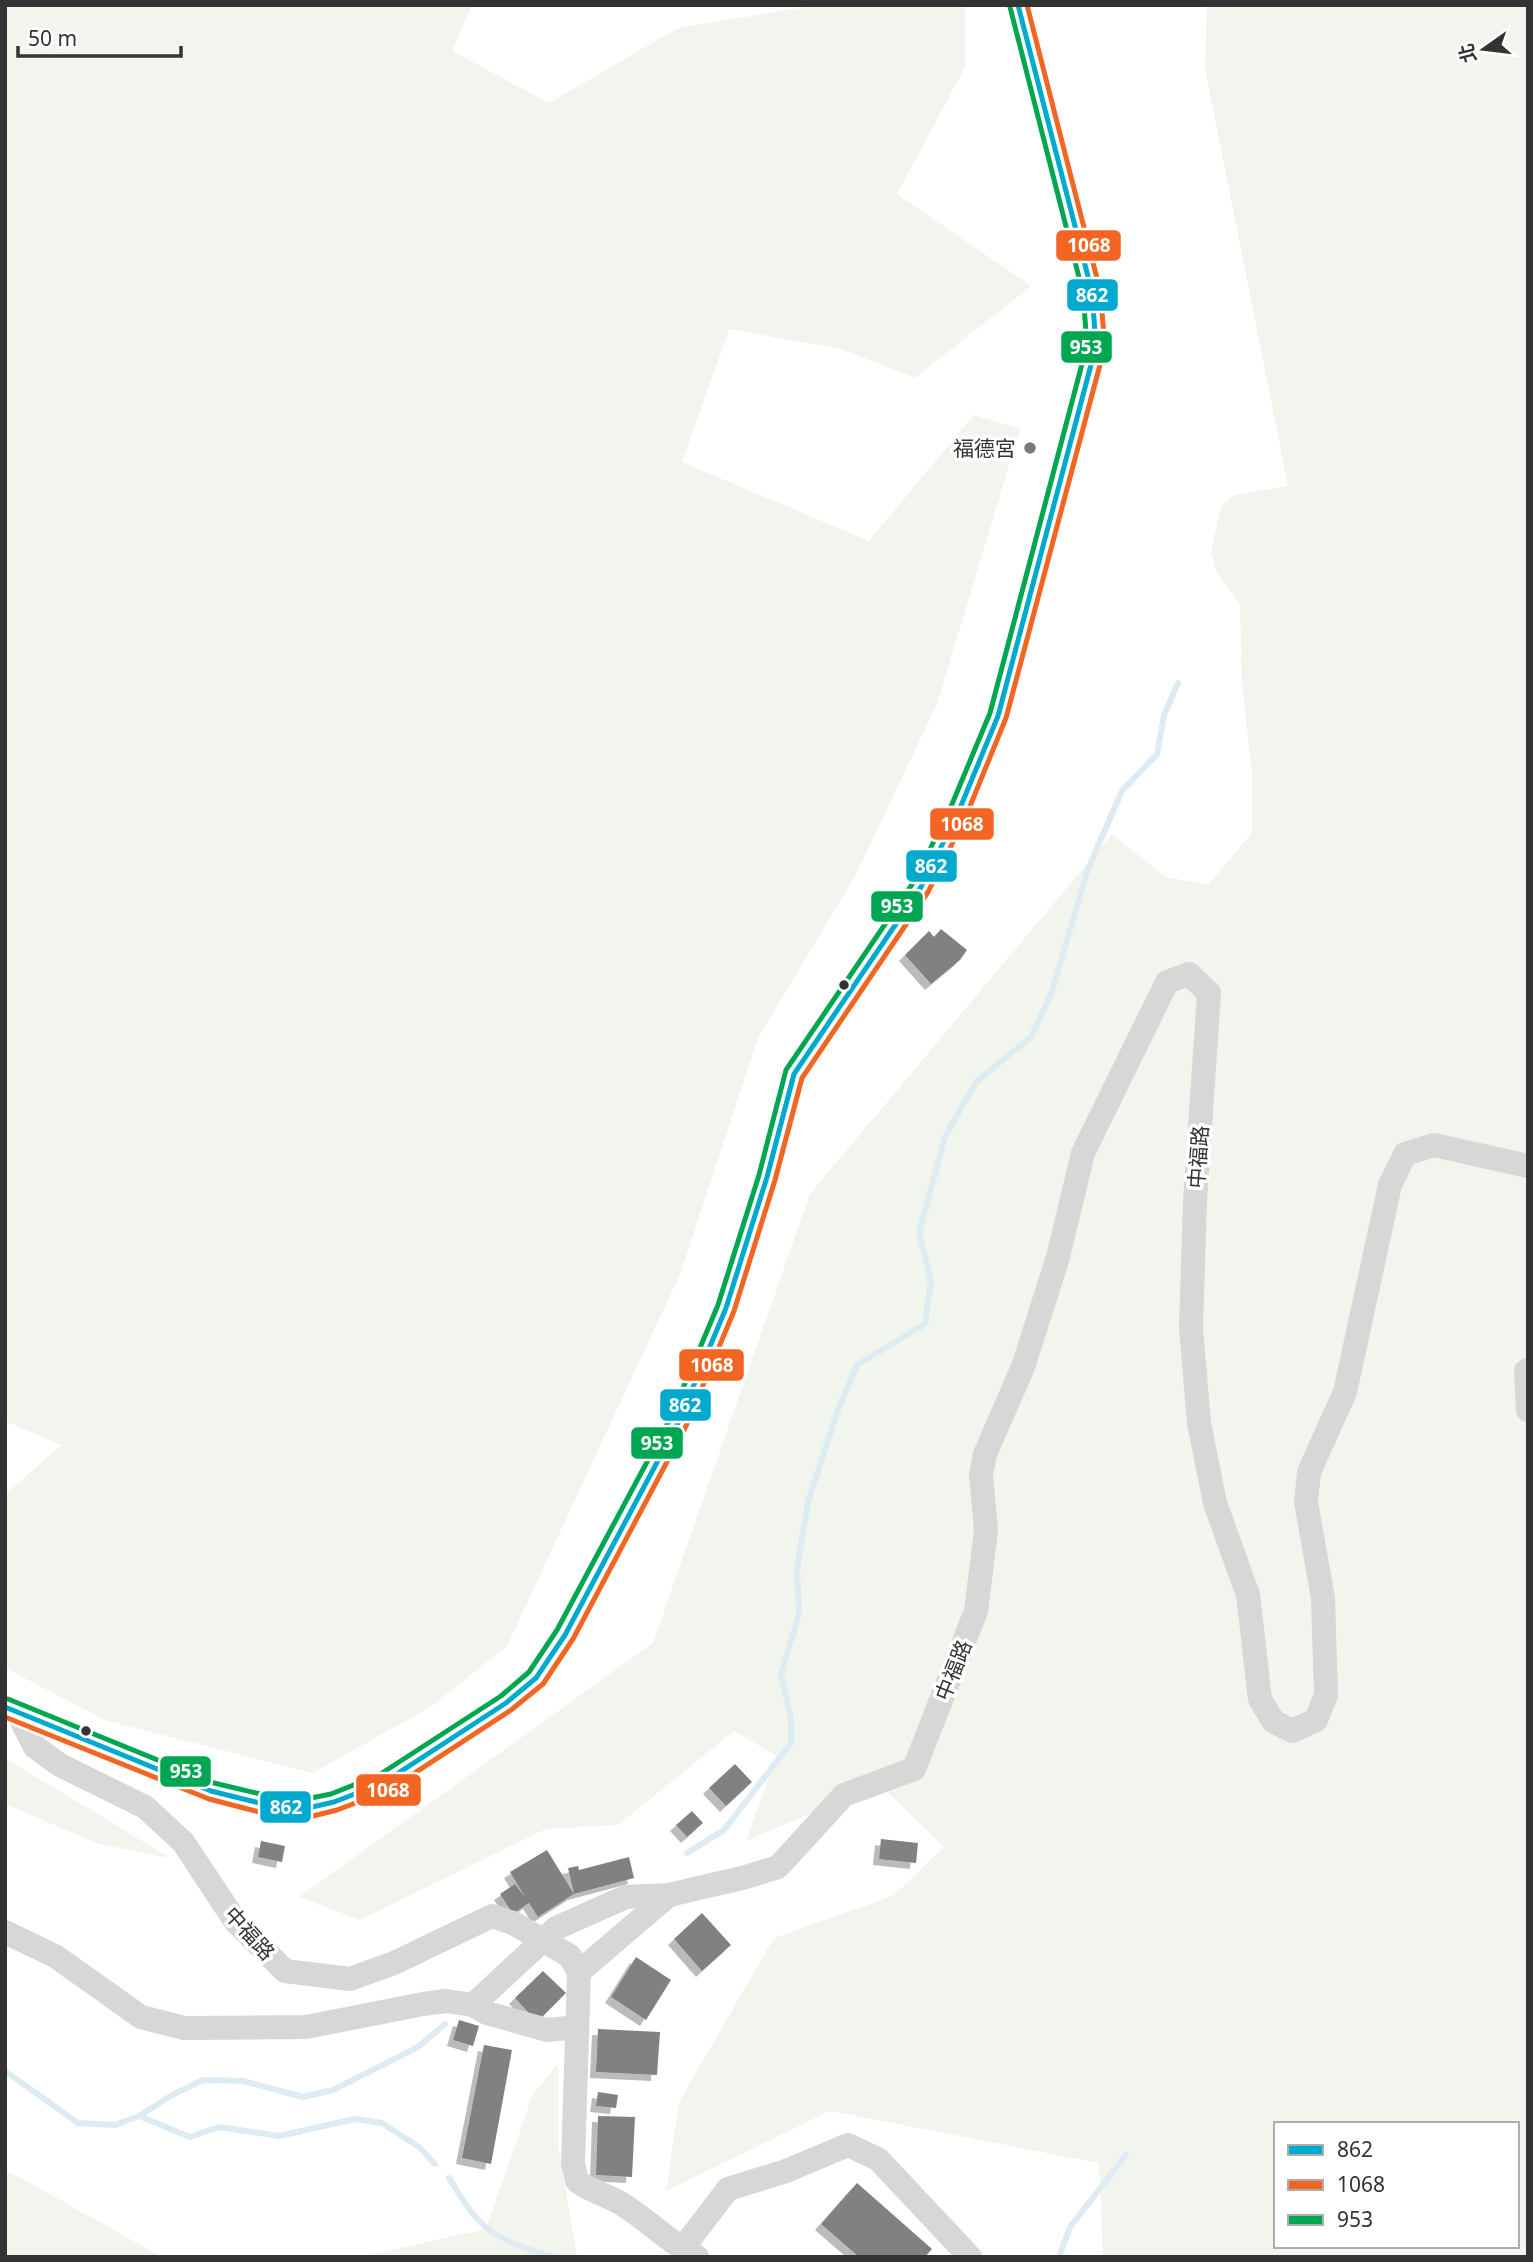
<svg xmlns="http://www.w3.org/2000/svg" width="1533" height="2262" font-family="'Noto Sans','Noto Sans TC',sans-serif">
  <defs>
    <filter id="shadow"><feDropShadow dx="-6" dy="6" stdDeviation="0" flood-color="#0004"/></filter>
  </defs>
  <rect width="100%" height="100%" fill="#fff"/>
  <g fill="#f1f5ed" fill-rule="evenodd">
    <path d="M5,5H472L452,51L549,103L678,28L806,7L965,5V67L897,194L1031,286L915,378L841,349L729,329L682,462L869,541L974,415L1020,429L937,704L856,874L758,1038L680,1274L507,1646L432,1706L313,1773L107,1721L5,1668V1495L61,1445L5,1421Z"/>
    <path d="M1207,5H1528V2257H1103L1099,2163L830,2111L666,2191L679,2102L774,1938L893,1896L944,1847L879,1784L746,1841L777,1756L734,1731L618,1825L546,1829L360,1920L299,1897L653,1643L810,1194L1112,834L1166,877L1208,885L1252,833V772L1242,685L1240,604L1217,573L1211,553L1221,506L1235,495L1288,486L1205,68ZM1276,2124H1517V2246H1276Z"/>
    <path d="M5,1758L170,1858L99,1844L5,1804Z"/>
    <path d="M558,2064V2145L577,2257H359L486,2229L533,2094Z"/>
    <path d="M5,2171L21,2178L162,2257H5Z"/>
  </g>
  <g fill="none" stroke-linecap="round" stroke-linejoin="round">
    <g stroke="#ddebf3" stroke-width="6">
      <path d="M687,1853L724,1830L791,1743V1719L781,1674L799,1614L797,1570L808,1501L839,1407L857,1365L925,1324L931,1281L919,1233L945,1137L976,1082L1031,1037L1051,994L1088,869L1122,791L1157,754L1164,715L1178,683"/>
      <path d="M5,2071L78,2123L115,2125L139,2116L174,2094L203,2080L243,2081L303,2097L333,2090L418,2047L445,2024"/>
      <path d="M139,2116L190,2137L219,2127L279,2136L355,2119L382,2123L419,2147L435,2164"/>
      <path d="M449,2178C457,2190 464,2203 473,2214C492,2239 525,2249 554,2257"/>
      <path d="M1059,2257L1070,2227L1126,2155"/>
    </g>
  </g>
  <g fill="#818181" filter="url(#shadow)">
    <path d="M941,929L967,950L960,960L931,984L905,955L929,931L934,937Z"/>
    <path d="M735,1764L752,1782L726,1806L709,1788Z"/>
    <path d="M692,1811L703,1823L687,1837L676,1825Z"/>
    <path d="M881,1839L918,1843L916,1863L879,1859Z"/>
    <path d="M261,1841L285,1846L282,1862L258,1857Z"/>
    <path d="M547,1850L574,1894L568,1868L578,1866L579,1870L629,1857L634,1878L574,1894L538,1917L529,1903L513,1914L500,1894L515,1884L525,1897L510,1872Z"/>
    <path d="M702,1913L731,1945L702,1971L674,1939Z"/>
    <path d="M636,1957L671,1980L646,2020L611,1997Z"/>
    <path d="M543,1971L566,1993L537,2022L515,1998Z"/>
    <path d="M459,2020L479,2026L473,2046L453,2040Z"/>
    <path d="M598,2029L660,2032L657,2075L596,2072Z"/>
    <path d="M484,2045L512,2050L491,2164L462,2158Z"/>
    <path d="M598,2092L618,2095L616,2108L596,2106Z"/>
    <path d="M598,2116L635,2117L632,2177L596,2175Z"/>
    <path d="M857,2183L932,2249L925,2257H859L821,2224Z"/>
  </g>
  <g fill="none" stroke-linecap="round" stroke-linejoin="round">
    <g stroke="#d7d7d7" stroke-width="24">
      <path d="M1528,1370L1526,1371L1528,1410"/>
      <path d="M5,1707L211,1791L276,1807H312L334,1802L383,1783L506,1703L536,1678L565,1635L678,1423L726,1308L767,1177L794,1074L921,887L958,813L998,716L1096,346L1092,292L1018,5"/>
      <path d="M17,1712L35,1747L60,1765L145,1807L183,1842L236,1922L285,1971L350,1979L394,1963L492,1916L513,1923L570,1956L579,1972L573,2163L577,2181C592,2192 610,2196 625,2206C650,2222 670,2243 697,2257"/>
      <path d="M5,1932L55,1956L141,2017L184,2028L306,2027L423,2004L446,2001L473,2005L556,1928L626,1897L669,1895"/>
      <path d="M579,1972L669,1895L746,1877L778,1867L844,1795L914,1769L976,1611L986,1530L981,1475L985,1454L1023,1367L1058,1257L1083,1153L1167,982L1189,974L1209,993L1195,1201L1191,1328L1199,1423L1215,1503L1248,1595L1260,1699L1273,1721L1292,1731L1316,1720L1326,1695L1323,1598L1306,1502L1309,1472L1345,1392L1390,1185L1405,1154L1434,1145L1528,1166"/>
      <path d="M473,2005L487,2013L547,2030L577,2027"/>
      <path d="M682,2249L728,2189L786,2171L848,2145L878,2159L970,2257"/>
    </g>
    <defs>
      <path id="bus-1" d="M5,1707L211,1791L276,1807H312L334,1802L383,1783L506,1703L536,1678L565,1635L678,1423L726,1308L767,1177L794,1074L921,887L958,813L998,716L1096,346L1092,292L1018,5"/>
      <path id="bus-2" d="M5,1717L209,1799L275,1816H313L337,1810L387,1791L511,1710L543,1684L573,1639L686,1426L734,1311L775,1180L802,1078L928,892L966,816L1006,718L1105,346L1100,290L1027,5"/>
      <path id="bus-3" d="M8,1699L214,1783L277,1798H311L331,1794L379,1775L501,1696L529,1672L557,1630L670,1419L718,1305L759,1175L786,1070L913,883L950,809L990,713L1087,345L1083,293L1010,7"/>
    </defs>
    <use href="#bus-1" stroke="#fff" stroke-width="10"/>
    <use href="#bus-2" stroke="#fff" stroke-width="10"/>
    <use href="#bus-3" stroke="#fff" stroke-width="10"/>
    <use href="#bus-1" stroke="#00a9ce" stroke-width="5"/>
    <use href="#bus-2" stroke="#f26522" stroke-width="5"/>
    <use href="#bus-3" stroke="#00a651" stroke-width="5"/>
  </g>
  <circle fill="#7a7a7a" stroke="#fff" stroke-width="2.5" cx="1030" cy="448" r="7"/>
  <g fill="#333" stroke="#fff" stroke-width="2.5">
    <circle cx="844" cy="985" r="6"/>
    <circle cx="86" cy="1731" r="6"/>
  </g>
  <g text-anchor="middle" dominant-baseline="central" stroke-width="7" stroke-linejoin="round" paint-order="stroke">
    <g font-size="21" fill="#333" stroke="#fff" text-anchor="end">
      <text x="1016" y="448">福德宮</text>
    </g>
    <g font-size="21" fill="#333" stroke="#fff">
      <text transform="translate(1198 1157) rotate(-86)">中福路</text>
      <text transform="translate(953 1670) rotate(-68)">中福路</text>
      <text transform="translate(250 1933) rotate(48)">中福路</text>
    </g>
  </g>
  <g stroke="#fff" stroke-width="2.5">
    <rect x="1055" y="229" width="67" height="33" rx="7" fill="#f26522"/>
    <rect x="1066" y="278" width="53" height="34" rx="7" fill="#00a9ce"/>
    <rect x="1060" y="330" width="53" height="34" rx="7" fill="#00a651"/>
    <rect x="929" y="807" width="66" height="34" rx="7" fill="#f26522"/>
    <rect x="905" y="849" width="53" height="34" rx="7" fill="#00a9ce"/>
    <rect x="870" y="890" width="54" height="33" rx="7" fill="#00a651"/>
    <rect x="678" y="1348" width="67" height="34" rx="7" fill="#f26522"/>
    <rect x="659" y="1388" width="53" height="34" rx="7" fill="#00a9ce"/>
    <rect x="630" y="1426" width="54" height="34" rx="7" fill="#00a651"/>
    <rect x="159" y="1755" width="53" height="33" rx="7" fill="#00a651"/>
    <rect x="355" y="1773" width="67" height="34" rx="7" fill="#f26522"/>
    <rect x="259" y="1790" width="53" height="34" rx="7" fill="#00a9ce"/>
  </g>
  <g font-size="19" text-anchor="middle" font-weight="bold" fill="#fff">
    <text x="1089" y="252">1068</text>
    <text x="1092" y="302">862</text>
    <text x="1086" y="354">953</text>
    <text x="962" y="831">1068</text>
    <text x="931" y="873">862</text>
    <text x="897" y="913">953</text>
    <text x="712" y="1372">1068</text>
    <text x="685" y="1412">862</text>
    <text x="657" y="1450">953</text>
    <text x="186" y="1778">953</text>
    <text x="388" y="1797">1068</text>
    <text x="286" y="1814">862</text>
  </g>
  <rect width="1533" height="2262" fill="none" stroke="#333333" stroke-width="14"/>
  <rect x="1274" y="2122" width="245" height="126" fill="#ffffff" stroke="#adadad" stroke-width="2"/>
  <rect x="1288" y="2145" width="35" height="10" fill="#00a9ce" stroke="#adadad" stroke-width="2"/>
  <text x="1337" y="2157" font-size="21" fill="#333333">862</text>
  <rect x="1288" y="2180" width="35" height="10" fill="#f26522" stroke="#adadad" stroke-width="2"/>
  <text x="1337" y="2192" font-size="21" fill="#333333">1068</text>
  <rect x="1288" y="2215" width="35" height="10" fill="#00a651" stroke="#adadad" stroke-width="2"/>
  <text x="1337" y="2227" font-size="21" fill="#333333">953</text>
  <g transform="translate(1484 49) rotate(256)" stroke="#ffffff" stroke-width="5" paint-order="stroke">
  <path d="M0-5L12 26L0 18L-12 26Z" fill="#333333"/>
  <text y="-10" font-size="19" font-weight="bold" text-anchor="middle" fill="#333333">北</text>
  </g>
  <path d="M18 46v10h163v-10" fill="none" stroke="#333333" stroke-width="3.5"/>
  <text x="28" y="46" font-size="21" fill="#333333" stroke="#ffffff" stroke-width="5" paint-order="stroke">50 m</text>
</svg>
